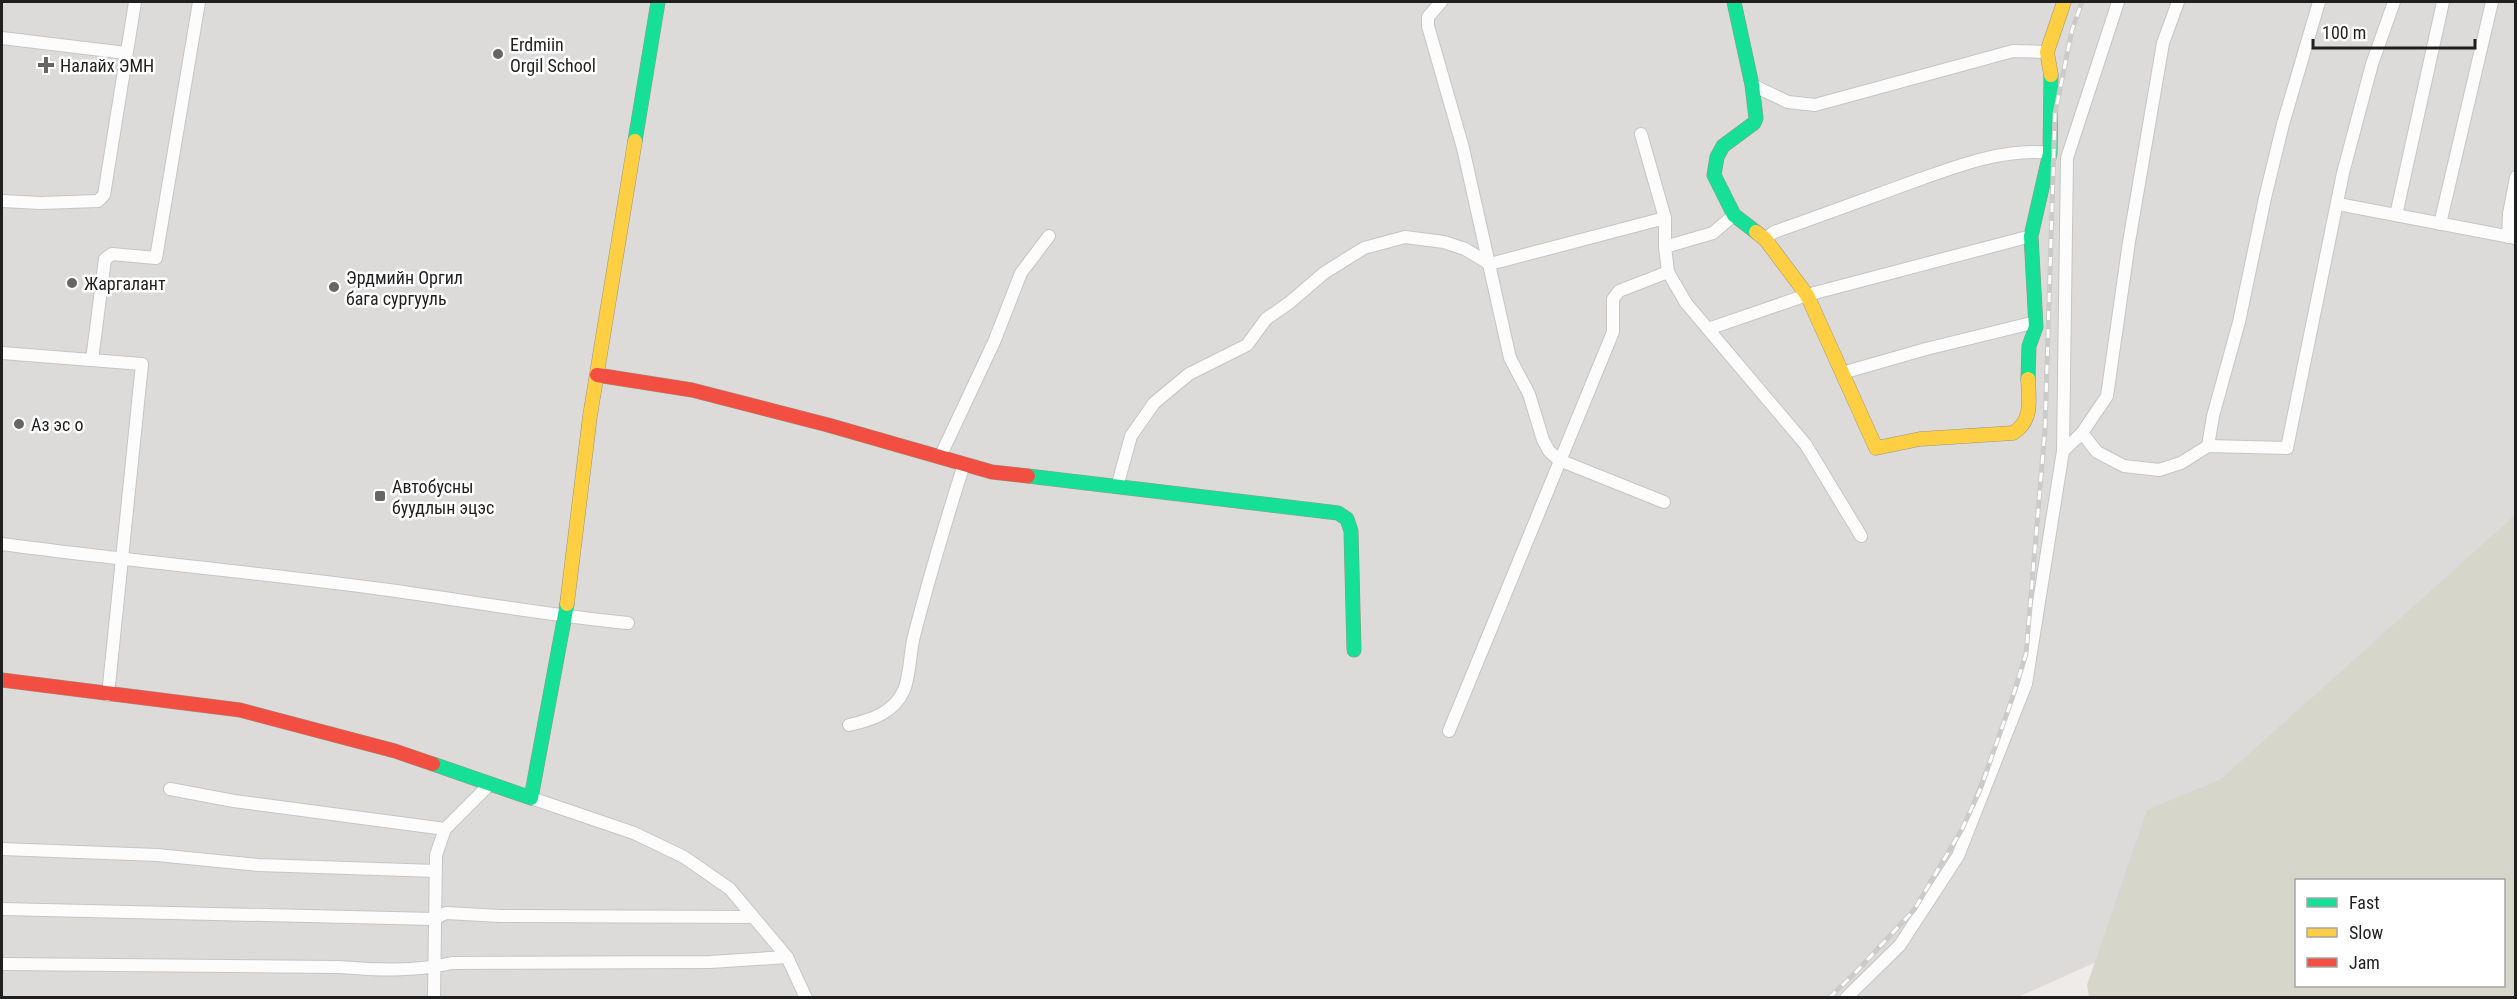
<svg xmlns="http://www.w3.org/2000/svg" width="2517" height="999" font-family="'Roboto Condensed',sans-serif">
  <rect width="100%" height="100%" fill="#eeebe8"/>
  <path fill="#dddbd9" d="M2,2H2515V775L2018,997L2,998Z"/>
  <path fill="#d7d6ca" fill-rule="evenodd" d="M2515,515V997H2089L2087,985L2147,810L2221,779ZM2296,880H2504V986H2296Z"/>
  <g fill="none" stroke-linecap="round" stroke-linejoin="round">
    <defs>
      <g id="street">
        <path d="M1441,2L1428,17V26L1463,148L1510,358L1529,394L1543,440L1549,451L1559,460L1664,502"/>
        <path d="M2,38L126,53"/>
        <path d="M1752,85L1788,102L1815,105L2013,51L2047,52"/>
        <path d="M1641,134L1665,218V247L1668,272L1686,303L1806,445L1861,536"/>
        <path d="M2,201L41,203L98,201L104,195L135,2"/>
        <path d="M2338,204L2516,238"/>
        <path d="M2396,215L2443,2"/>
        <path d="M2440,224L2492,2"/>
        <path d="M2508,237L2509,214L2516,177"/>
        <path d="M1765,239L1774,232C1817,217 1860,201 1904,185C1949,169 2002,147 2050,153"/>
        <path d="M1665,247L1713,233L1734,215"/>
        <path d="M1708,329L1807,295L2031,236"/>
        <path d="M2,353L142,364L108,695"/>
        <path d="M92,360L105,259L112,254L156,258L199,2"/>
        <path d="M1842,373L1926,349L2036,322"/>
        <path d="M2082,433L2097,452L2124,466L2159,470L2181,463L2208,446L2287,448L2343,173L2372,64L2394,2"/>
        <path d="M2208,446L2213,416L2239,322L2265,198L2283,124L2319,2"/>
        <path d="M2063,451L2082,433L2107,396L2129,242L2163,43L2178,2"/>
        <path d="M940,457L994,342L1021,273L1049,236"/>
        <path d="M1117,487L1131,436L1154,403L1189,374L1247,345L1266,319L1289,303L1324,273L1364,248L1405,237L1444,242L1465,249L1490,264L1665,218"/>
        <path d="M2,544C128,561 255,572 381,589C464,600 545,615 628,623"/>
        <path d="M849,725C871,720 894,713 904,690C910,676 910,651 914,636C929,578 946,521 964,464"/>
        <path d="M1449,731L1613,332V299L1619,291L1668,272"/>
        <path d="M170,789L234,801L445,829"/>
        <path d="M531,798L634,833L684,857L730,889L787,957L806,998"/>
        <path d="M2,849L157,855L259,865L436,871"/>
        <path d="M2,909L434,919L446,913L500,916L752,917"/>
        <path d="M2,964L338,967C377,970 414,972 452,963L710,962L787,957"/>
        <path d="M434,998L436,855L445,829L490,784"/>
        <path d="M1846,998L1900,945L1958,856L2026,684L2063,451L2067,158L2118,2"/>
      </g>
      <g id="fast">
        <path d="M1734,2L1752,85L1756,118L1754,123L1723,146L1717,157L1714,175L1734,215L1756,232"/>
        <path d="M635,141L658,2"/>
        <path d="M2028,379L2029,346L2036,327L2031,236L2050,153L2051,75"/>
        <path d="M1028,476L1338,513L1347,519L1351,531L1354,650"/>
        <path d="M433,764L531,798L567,604"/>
      </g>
      <g id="slow">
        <path d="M2051,75L2047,52L2064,2"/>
        <path d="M1756,232L1765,239L1807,295L1876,448L1920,439L2013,433C2033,421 2029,400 2028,379"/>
        <path d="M567,604L590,416L635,141"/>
      </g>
      <g id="jam">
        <path d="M597,375L692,390L828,425L992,472L1028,476"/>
        <path d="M2,680L240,710L395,751L433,764"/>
      </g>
    </defs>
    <use href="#street" stroke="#c6c5c4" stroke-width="14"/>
    <use href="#fast" stroke="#959681" stroke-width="15"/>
    <use href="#slow" stroke="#959681" stroke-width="15"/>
    <use href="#jam" stroke="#959681" stroke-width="15"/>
    <use href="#street" stroke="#fcfcfc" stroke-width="12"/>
    <use href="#fast" stroke="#16e098" stroke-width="14"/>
    <use href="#slow" stroke="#ffcf43" stroke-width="14"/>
    <use href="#jam" stroke="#f24e42" stroke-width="14"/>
    <defs>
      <path id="rail" d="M1829,998L1856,972L1914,910L1962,829L1980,790L2012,699L2026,654L2045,429L2055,114L2072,30L2082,2"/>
    </defs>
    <use href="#rail" stroke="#cbcbca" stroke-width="5"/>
    <use href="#rail" stroke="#fff" stroke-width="3" stroke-dasharray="9" stroke-linecap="butt"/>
  </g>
  <g fill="#676665" stroke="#fff" stroke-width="2">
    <circle cx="498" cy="54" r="6"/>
    <path d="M43 56h6v6h6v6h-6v6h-6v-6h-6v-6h6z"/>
    <circle cx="72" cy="283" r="6"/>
    <circle cx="334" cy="287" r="6"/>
    <circle cx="19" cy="424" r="6"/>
    <rect x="374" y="490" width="12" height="12" rx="3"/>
  </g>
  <g text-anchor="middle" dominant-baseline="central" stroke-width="5" stroke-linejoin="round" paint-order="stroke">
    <g font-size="18" fill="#1f1f1f" stroke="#fff" text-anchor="start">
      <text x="510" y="44">Erdmiin<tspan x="510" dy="21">Orgil School</tspan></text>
      <text x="60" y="65">Налайх ЭМН</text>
      <text x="346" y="277">Эрдмийн Оргил<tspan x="346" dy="21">бага сургууль</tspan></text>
      <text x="84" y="283">Жаргалант</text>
      <text x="31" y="424">Аз эс о</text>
      <text x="392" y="486">Автобусны<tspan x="392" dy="21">буудлын эцэс</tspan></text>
    </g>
  </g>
  <rect width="2517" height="999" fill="none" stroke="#1f1f1f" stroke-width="6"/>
  <rect x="2295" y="879" width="210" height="108" fill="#ffffff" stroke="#a5a5a5" stroke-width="1.5"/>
  <rect x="2307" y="898" width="30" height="9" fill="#16e098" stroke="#a5a5a5" stroke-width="1.5"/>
  <text x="2349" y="909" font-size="18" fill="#1f1f1f">Fast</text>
  <rect x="2307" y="928" width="30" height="9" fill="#ffcf43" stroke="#a5a5a5" stroke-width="1.5"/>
  <text x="2349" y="939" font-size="18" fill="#1f1f1f">Slow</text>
  <rect x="2307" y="958" width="30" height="9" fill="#f24e42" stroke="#a5a5a5" stroke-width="1.5"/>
  <text x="2349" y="969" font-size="18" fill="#1f1f1f">Jam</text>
  <path d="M2313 39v9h162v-9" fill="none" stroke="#1f1f1f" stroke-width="3"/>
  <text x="2322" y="39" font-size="18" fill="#1f1f1f" stroke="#ffffff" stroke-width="4.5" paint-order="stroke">100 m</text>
</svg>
